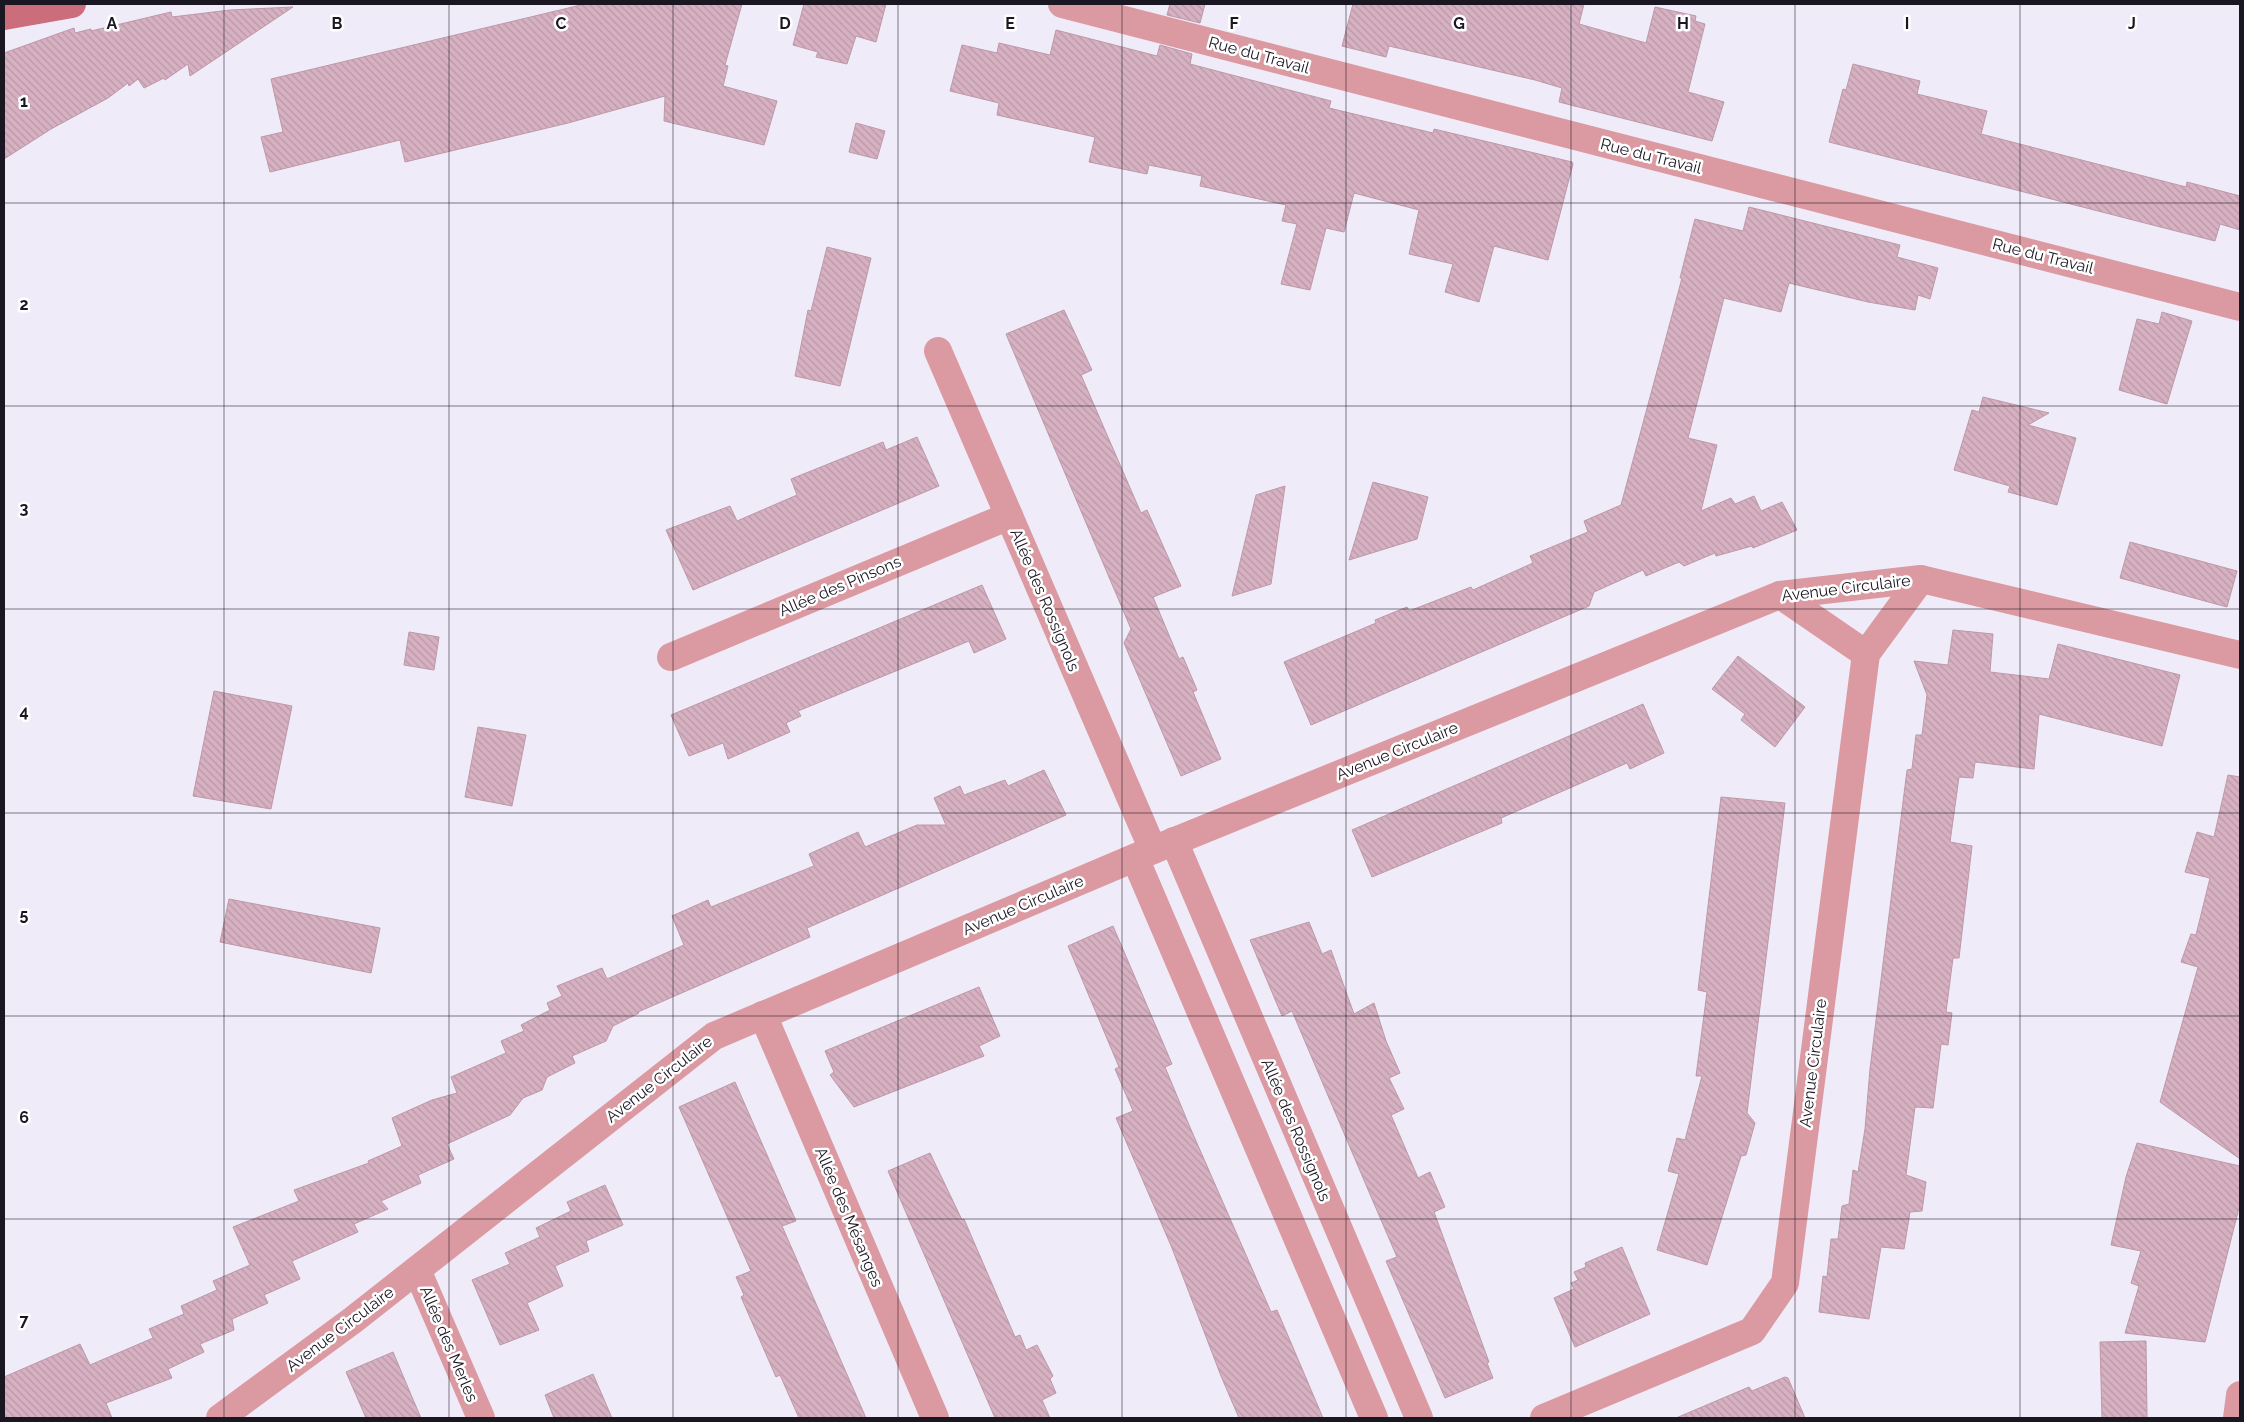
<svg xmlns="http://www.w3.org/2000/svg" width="2244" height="1422" font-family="Raleway,sans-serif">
  <defs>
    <pattern id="building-back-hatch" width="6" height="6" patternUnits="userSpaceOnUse" patternTransform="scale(1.25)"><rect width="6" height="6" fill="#d7b1c1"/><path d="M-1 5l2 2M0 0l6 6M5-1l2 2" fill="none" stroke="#b898a6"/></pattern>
  </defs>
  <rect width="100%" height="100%" fill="#efebf9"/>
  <g fill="url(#building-back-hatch)" stroke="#bd98a8">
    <path d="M585,4H742L725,65L728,66L723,86L777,101L764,145L664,121L665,96L568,123L405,162L400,140L270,172L261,137L283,132L271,79Z"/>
    <path d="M804,4H886L876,42L856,36L847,64L816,57L818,52L793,45Z"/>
    <path d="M1170,4H1205L1200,23L1167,15Z"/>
    <path d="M1353,4H1584L1579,24L1646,43L1655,7L1696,16L1695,21L1705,24L1688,92L1724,102L1712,141L1559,102L1562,88L1535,80L1389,46L1386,57L1342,46Z"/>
    <path d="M293,7L190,76L188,64L165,80L164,78L144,88L138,79L129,86L128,83L108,98L51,129L4,159V53L74,28L75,33L91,29V31L171,12L172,17L230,10Z"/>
    <path d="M1056,30L1157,56L1160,45L1192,54L1190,64L1331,101L1329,108L1433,133L1434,129L1572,162L1573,164L1548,260L1494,246L1479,302L1445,292L1453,264L1409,254L1419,210L1354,193L1344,232L1326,228L1310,290L1281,284L1297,224L1282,221L1286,205L1200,186L1202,176L1149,165L1147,174L1089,162L1095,137L997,115L999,103L950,91L962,45L997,53L999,43L1050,55Z"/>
    <path d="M1853,64L1920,81L1917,94L1987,111L1981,134L2186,187L2187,182L2240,196V230L2220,224L2215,241L1829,142L1843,89L1846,90Z"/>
    <path d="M856,123L885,131L877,159L849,152Z"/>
    <path d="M1749,207L1900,245L1897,257L1938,268L1930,299L1918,295L1915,310L1868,302L1789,283L1781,312L1724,298L1688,438L1717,445L1701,511L1731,498L1735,504L1754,496L1761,511L1782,502L1797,530L1753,548L1752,546L1716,556L1715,553L1684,566L1679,562L1646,576L1643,570L1594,592L1589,606L1311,725L1284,662L1376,623L1375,620L1407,607L1409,611L1471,587L1473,590L1533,563L1530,556L1588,532L1584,521L1621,505L1682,278H1680L1695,219L1743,231Z"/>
    <path d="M827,247L871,258L840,386L795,376L808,310L811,311Z"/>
    <path d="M1064,310L1092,370L1081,375L1134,497L1141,513L1147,510L1181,586L1153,597L1179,659L1183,657L1197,690L1193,692L1221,759L1181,776L1124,643L1131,629L1006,334Z"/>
    <path d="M2162,312L2192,321L2167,404L2119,390L2137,319L2159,324Z"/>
    <path d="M1983,397L2049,413L2028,425L2076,438L2057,505L2008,492L2010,486L1954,470L1972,410L1979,412Z"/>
    <path d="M917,437L939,486L693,590L666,530L730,506L737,521L797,495L791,479L883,442L886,450Z"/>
    <path d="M1373,482L1428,497L1417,539L1349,560Z"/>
    <path d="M1285,486L1271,584L1232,596L1256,495Z"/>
    <path d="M2130,542L2237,571L2227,607L2120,578Z"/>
    <path d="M982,585L1006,639L974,653L969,641L798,711L801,716L786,723L790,732L728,759L723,743L689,756L671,715Z"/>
    <path d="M1953,630L1993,634L1990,672L2049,679L2058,644L2180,675L2162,746L2039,714L2034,769L1975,762L1973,778L1959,777L1950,842L1972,846L1959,958H1953L1946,1012L1952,1013L1948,1045L1941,1044L1933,1108L1915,1107L1906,1175L1926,1182L1922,1211L1910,1212L1904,1249L1881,1247L1869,1319L1819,1312L1823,1276L1827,1277L1831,1239H1838L1842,1206L1849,1204L1853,1170L1858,1172L1865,1129L1870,1069L1907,770L1912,769L1916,735H1922L1927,695L1914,661L1948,665Z"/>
    <path d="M409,632L439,637L434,670L404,665Z"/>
    <path d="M1738,656L1805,707L1775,747L1741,720L1745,714L1712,689Z"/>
    <path d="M214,691L292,706L271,809L193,796Z"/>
    <path d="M1643,704L1664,753L1630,769L1627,763L1501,818L1502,823L1372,877L1352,830Z"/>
    <path d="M478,727L526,735L512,806L465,797Z"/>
    <path d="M1044,770L1066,815L807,928L810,937L638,1012L639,1013L613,1026L606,1041L572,1056L575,1063L547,1077L542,1090L523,1098L510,1115L447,1144L454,1159L418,1175L421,1183L381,1201L388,1209L354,1224L358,1232L292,1261L300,1279L264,1295L268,1303L232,1319L234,1330L200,1344L204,1352L168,1369L172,1378L106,1403L112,1418H4V1377L80,1344L90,1365L153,1338L149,1329L184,1314L181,1306L217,1290L213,1281L250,1265L233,1227L299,1201L294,1190L369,1163L368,1161L402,1146L392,1118L432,1100L457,1093L451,1077L506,1053L501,1041L524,1031L521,1025L550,1010L547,1003L562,996L557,986L602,968L607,979L684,945L672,916L708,900L711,907L814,866L809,854L858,832L865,847L917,825H946L934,798L960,786L964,795L1005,780L1008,786Z"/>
    <path d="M2228,775L2240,777V1159L2160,1102L2198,967L2181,962L2191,934L2196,935L2210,878L2185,872L2197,832L2214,837Z"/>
    <path d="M1721,797L1785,803L1747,1113L1755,1123L1746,1155L1741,1156L1707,1265L1657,1250L1679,1174L1668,1171L1677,1138L1685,1140L1702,1076H1696L1707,992L1698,990Z"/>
    <path d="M229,899L380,928L371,973L220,942Z"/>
    <path d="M1309,922L1322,954L1331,950L1354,1014L1374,1003L1386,1041L1400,1073L1389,1078L1404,1109L1391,1115L1418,1178L1430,1172L1445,1207L1434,1212L1489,1362L1487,1363L1493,1378L1445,1398L1386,1261L1397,1257L1372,1199L1292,1011L1282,1016L1250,940Z"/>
    <path d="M1113,926L1172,1064L1165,1067L1189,1125L1271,1312L1277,1310L1323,1418H1239L1221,1376L1172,1248L1116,1118L1133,1111L1115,1069L1119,1067L1068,946Z"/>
    <path d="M979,987L1000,1036L979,1046L984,1056L854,1107L830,1075L834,1072L825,1051Z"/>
    <path d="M735,1082L796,1221L782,1226L866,1418H799L780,1375L776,1377L741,1297L744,1295L736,1277L751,1271L679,1107Z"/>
    <path d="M2137,1143L2240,1166V1204L2205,1342L2125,1333L2139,1286L2131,1283L2141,1251L2111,1245L2126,1177Z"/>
    <path d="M930,1153L962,1220L964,1219L1015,1337L1020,1335L1026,1350L1037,1345L1053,1376L1050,1379L1056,1393L1042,1400L1050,1418H995L888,1171Z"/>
    <path d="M605,1185L623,1225L586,1241L589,1251L555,1266L563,1286L527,1303L539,1330L500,1345L472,1280L510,1264L505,1253L540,1237L536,1228L571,1211L567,1202Z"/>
    <path d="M1622,1247L1650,1314L1575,1347L1554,1298L1574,1289L1571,1283L1578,1280L1574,1272L1586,1267L1585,1263Z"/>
    <path d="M2146,1341L2147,1418H2102L2100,1342Z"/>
    <path d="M393,1352L409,1390L421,1418H366L346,1372Z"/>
    <path d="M593,1374L612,1418H554L545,1395Z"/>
    <path d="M1785,1377L1788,1378L1805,1418H1676L1749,1387L1752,1391Z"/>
  </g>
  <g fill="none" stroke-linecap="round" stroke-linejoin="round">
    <g stroke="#db99a1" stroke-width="28">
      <path d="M1062,4L2240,307"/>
      <path d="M938,351L1153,850"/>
      <path d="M1780,595L1866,654"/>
      <path d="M671,657L1009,516"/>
      <path d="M1174,841L1419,1418"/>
      <path d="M1135,858L1374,1418"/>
      <path d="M763,1015L935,1418"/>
      <path d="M417,1270L481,1418"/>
      <path d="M220,1418L353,1320L714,1036L1153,850L1780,595L1921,579L2240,655"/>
      <path d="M1544,1418L1752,1331L1785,1283L1866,654L1921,579"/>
      <path d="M2237,1418L2240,1395"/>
    </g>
    <path stroke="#cc6d7c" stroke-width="28" d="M4,16L72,4"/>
  </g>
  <path fill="none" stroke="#1a1622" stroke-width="1" stroke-opacity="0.55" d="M224,4V1418M449,4V1418M673,4V1418M898,4V1418M1122,4V1418M1346,4V1418M1571,4V1418M1795,4V1418M2020,4V1418M4,203H2240M4,406H2240M4,609H2240M4,813H2240M4,1016H2240M4,1219H2240"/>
  <g text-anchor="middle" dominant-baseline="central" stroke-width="5" stroke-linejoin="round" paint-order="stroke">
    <g font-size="16" fill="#1a1622" stroke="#fff">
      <text transform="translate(1259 55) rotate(15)">Rue du Travail</text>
      <text transform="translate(1651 156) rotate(14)">Rue du Travail</text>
      <text transform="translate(2043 256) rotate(14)">Rue du Travail</text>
      <text transform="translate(840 586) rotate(-23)">Allée des Pinsons</text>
      <text transform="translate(1846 588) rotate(-7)">Avenue Circulaire</text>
      <text transform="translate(1045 600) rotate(67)">Allée des Rossignols</text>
      <text transform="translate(1397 751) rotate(-22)">Avenue Circulaire</text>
      <text transform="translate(1023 905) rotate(-23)">Avenue Circulaire</text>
      <text transform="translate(1813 1063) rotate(-83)">Avenue Circulaire</text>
      <text transform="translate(659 1079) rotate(-38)">Avenue Circulaire</text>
      <text transform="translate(1296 1130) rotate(67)">Allée des Rossignols</text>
      <text transform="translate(849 1217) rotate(67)">Allée des Mésanges</text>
      <text transform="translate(340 1329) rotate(-37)">Avenue Circulaire</text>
      <text transform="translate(449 1344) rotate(67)">Allée des Merles</text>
    </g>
  </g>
  <g font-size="16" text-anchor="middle" font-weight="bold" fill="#1a1622" stroke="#fff" stroke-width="5" stroke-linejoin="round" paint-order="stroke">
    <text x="112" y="29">A</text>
    <text x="337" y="29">B</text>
    <text x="561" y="29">C</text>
    <text x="785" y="29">D</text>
    <text x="1010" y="29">E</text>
    <text x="1234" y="29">F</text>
    <text x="1459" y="29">G</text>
    <text x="1683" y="29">H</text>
    <text x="1907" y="29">I</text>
    <text x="2132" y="29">J</text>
    <text x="24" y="107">1</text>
    <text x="24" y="310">2</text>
    <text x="24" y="514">3</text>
    <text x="24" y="717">4</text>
    <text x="24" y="920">5</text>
    <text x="24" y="1123">6</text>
    <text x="24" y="1326">7</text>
  </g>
  <rect width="2244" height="1422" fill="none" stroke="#1a1622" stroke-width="10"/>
</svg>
